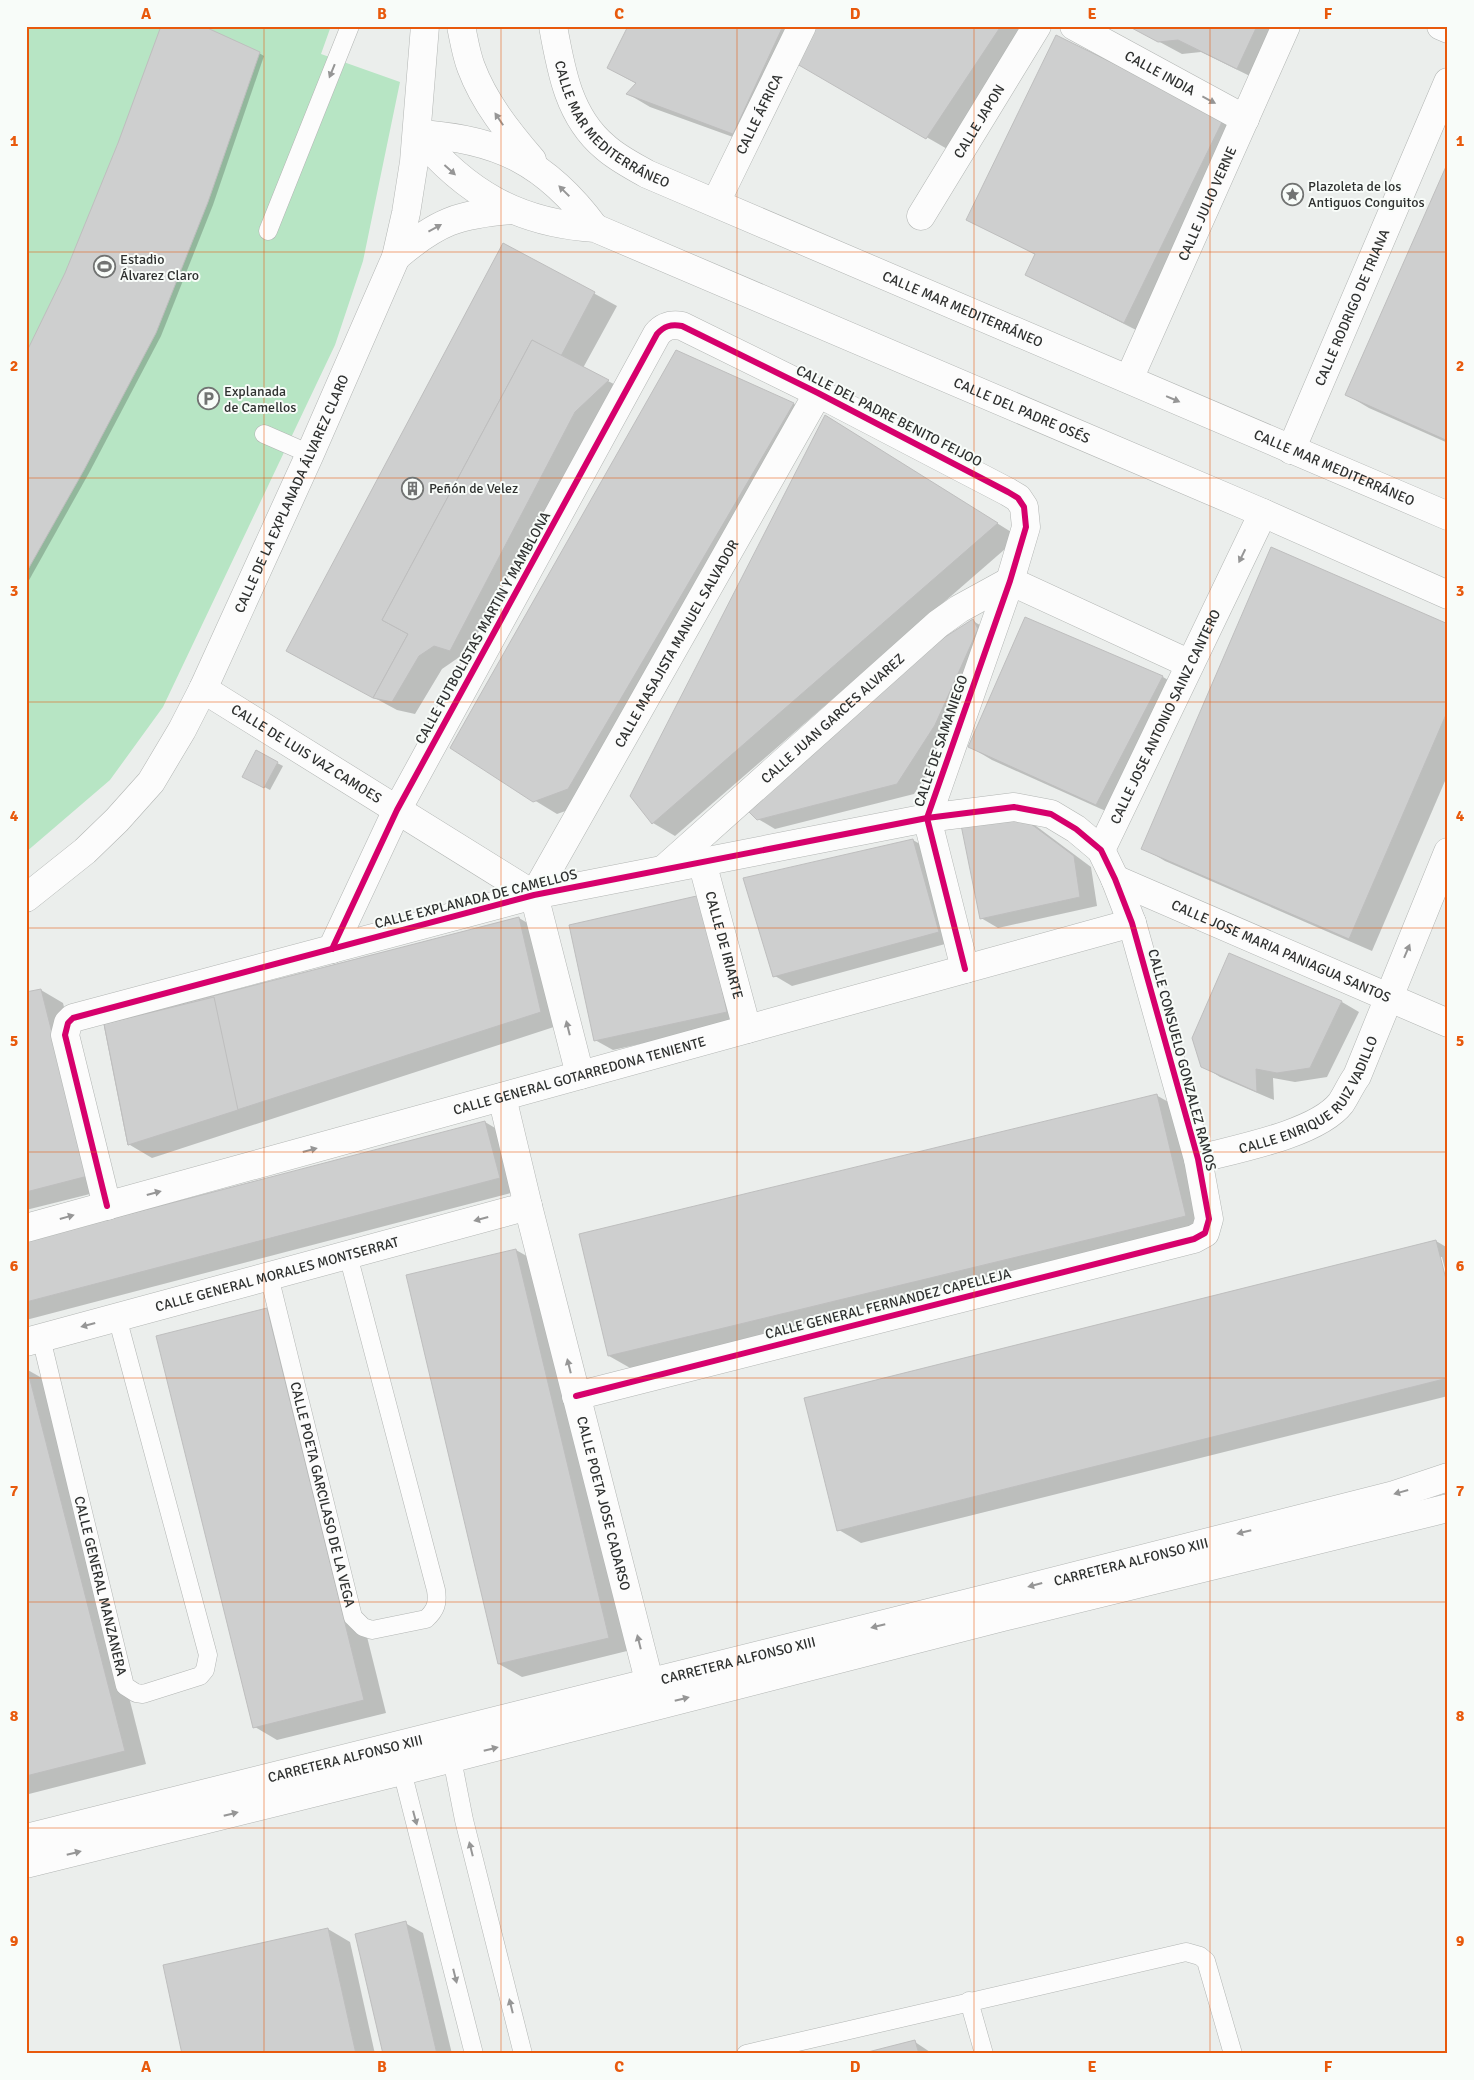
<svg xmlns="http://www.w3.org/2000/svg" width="1474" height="2080" font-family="Signika,sans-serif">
  <rect width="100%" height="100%" fill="#ebeeec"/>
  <path fill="#b7e5c4" d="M26,26H331L321,54L400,82L363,261L335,345L163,707L110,780L26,852Z"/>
  <g fill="#0003">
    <path d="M630,26H811L755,145L650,107L628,94L637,84L608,68Z"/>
    <path d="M817,26H1032L949,150L799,64Z"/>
    <path d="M1130,26H1286L1260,81L1201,52L1182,54Z"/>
    <path d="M1057,37L1245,132L1146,335L1027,275L1036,255L968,220Z"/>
    <path d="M259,53L264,56L213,205L161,336L89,473L28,582L26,581V356Z"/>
    <path d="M1448,165V443L1369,408L1347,395Z"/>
    <path d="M504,244L617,306L583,368L631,393L473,663L458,658L442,669L415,714L397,710L310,663Z"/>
    <path d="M676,352L794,404L816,417L591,802L557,814L534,800Z"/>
    <path d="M826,416L1019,537L675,836L653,823Z"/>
    <path d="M1025,619L1163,677L1185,690L1119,817L992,760L970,747Z"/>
    <path d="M973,621L990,631L952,735L914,794L775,829L758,819Z"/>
    <path d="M1448,626V774L1372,951L1165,861L1143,848Z"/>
    <path d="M256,752L283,766L270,790L244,776Z"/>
    <path d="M1032,823L1091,867L1097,906L998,928L981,918L962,826Z"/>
    <path d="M913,840L930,850L956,941L792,986L775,976Z"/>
    <path d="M701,897L743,1021L613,1050L595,1040Z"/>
    <path d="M519,918L541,931L563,1024L152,1158L130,1145L105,1025Z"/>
    <path d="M41,990L63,1003L110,1189L26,1210V994Z"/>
    <path d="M1342,1002L1359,1012L1327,1077L1295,1082L1273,1078L1274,1100L1220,1077L1203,1066Z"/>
    <path d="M1156,1095L1179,1108L1208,1228L632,1369L609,1356Z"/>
    <path d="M485,1122L507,1135L522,1190L26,1320V1242Z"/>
    <path d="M1436,1241L1448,1248V1281L1442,1257H1439L1448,1292V1396L861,1543L839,1530Z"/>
    <path d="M516,1250L539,1263L631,1650L522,1677L499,1664L407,1276Z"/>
    <path d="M267,1310L289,1323L386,1713L277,1740L255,1727Z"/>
    <path d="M26,1369L49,1382L146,1764L29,1794L26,1792Z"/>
    <path d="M405,1923L423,1933L452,2054H384Z"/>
    <path d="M328,1929L350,1942L375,2054H184Z"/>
    <path d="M915,2042L933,2054H865Z"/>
  </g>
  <g fill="#cecfcf" stroke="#bebebe">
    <path d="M161,26H203L260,52L208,202L156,333L84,470L26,573V353L65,273L118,143Z"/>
    <path d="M628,26H783L733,134L626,94L636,83L607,68Z"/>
    <path d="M815,26H1001L926,139L797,64Z"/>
    <path d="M1128,26H1257L1237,69L1178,40L1158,42Z"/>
    <path d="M1056,35L1224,118L1124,323L1025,275L1035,254L966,220Z"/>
    <path d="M1448,162V441L1345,395Z"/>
    <path d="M503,243L595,292L561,356L532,340L382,620L408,634L373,698L286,651Z"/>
    <path d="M532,340L609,380L575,412L450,651L434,646L419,656L392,702L373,698L408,634L382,620Z"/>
    <path d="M676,350L794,403L568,789L533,802L450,748Z"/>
    <path d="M825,415L998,523L652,824L630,796Z"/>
    <path d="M1271,547L1448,624V710L1349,939L1141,849Z"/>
    <path d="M1025,617L1163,676L1096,805L968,747Z"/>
    <path d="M973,619L978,629L935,725L897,784L757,820L743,806L945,637Z"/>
    <path d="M256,750L278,762L264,788L242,777Z"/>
    <path d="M1015,812L1074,856L1080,897L980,919L961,825Z"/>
    <path d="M913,839L939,932L773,977L743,878Z"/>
    <path d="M701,895L727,1012L594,1041L569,925Z"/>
    <path d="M519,917L541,1012L128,1145L104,1024Z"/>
    <path d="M1229,953L1342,1001L1310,1068L1277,1073L1256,1069L1257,1092L1201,1067L1192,1038Z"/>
    <path d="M41,989L88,1176L26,1192V992Z"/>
    <path d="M214,997L238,1110L128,1145L104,1024Z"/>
    <path d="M1157,1094L1186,1216L608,1356L579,1234Z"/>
    <path d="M485,1121L500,1178L26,1302V1241Z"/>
    <path d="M1436,1240L1448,1287V1378L837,1531L804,1398Z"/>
    <path d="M516,1249L609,1638L498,1664L406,1275Z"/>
    <path d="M267,1308L364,1700L253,1728L156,1336Z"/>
    <path d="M27,1368L125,1751L26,1776V1368Z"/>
    <path d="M406,1921L437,2054H383L355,1934Z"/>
    <path d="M328,1928L356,2054H182L163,1965Z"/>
    <path d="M915,2040L919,2054H860Z"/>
  </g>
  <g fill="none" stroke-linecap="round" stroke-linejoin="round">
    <defs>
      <g id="lane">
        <path d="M268,231L350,26"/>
        <path d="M264,434L310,454"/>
        <path id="s1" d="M269,1276L353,1617L363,1627L372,1630L426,1619C436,1610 438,1603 436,1590L348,1255"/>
        <path id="s2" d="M41,1338L125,1686L136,1693L143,1694L200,1676L205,1670L208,1655L117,1317"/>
        <path d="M452,1759L464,1820L523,2054"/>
        <path d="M402,1771L474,2054"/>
        <path d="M969,2001L984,2054"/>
        <path d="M746,2054L1186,1952L1200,1956L1206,1961L1233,2054"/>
      </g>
      <g id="street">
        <path d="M461,26C464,40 466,54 471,67C484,102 508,132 532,160"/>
        <path id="s3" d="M553,26C561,71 569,117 605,147C617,158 633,166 647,174L1448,516"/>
        <path id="s4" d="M1074,26L1245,119"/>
        <path d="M1441,26L1448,29"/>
        <path id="s5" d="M417,134C466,193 518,223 595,228L1263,513L1448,595"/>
        <path d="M417,134C498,138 547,163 595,228"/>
        <path id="s6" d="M716,202L802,26"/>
        <path id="s7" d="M921,216L1037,26"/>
        <path d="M396,257C437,222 458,214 512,210"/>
        <path id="s8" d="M1129,379L1286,26"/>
        <path id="s9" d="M1291,450L1448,82"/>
        <path d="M1010,581L1190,664"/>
        <path id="s10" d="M203,689L534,895L580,1075"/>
        <path id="s11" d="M1101,850L1263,513"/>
        <path id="s12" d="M702,862L747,1029"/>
        <path id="s13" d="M664,869L938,624L959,609L1010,581"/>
        <path id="s14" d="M1115,879L1448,1023"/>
        <path id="s15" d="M534,895L818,393"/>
        <path id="s16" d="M26,898L85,851L117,820L151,782L182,730L203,689L310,454L396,257L406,213L414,162L425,26"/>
        <path d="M332,949L397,810L657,334C664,326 671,324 682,326L818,393L1008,492L1018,498L1024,507L1026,527L1010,581L927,818L965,969"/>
        <path id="s17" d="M502,1097L528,1206L655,1704"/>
        <path id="s18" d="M1198,1159C1236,1149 1317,1134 1341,1103C1347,1094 1351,1084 1357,1076L1448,852"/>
        <path d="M107,1206L65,1035L68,1023L73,1018L534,895L927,818L1014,807L1051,814L1076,829L1101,850L1115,879L1132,923L1198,1159L1209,1219L1205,1233L1194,1239L576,1396"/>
        <path id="s19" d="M26,1228L1132,923"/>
        <path id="s20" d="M26,1342L528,1206"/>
      </g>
      <g id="secondary">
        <path id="s21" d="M26,1838L980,1600L1394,1495L1448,1477"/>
        <path d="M26,1864L402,1771L1003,1617L1448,1508"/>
      </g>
    </defs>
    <use href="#lane" stroke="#b2b5b3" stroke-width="19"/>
    <use href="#street" stroke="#b2b5b3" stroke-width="29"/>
    <use href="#secondary" stroke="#b2b5b3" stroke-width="29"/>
    <use href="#lane" stroke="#fcfcfc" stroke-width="18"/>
    <use href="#street" stroke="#fcfcfc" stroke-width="28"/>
    <use href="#secondary" stroke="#fcfcfc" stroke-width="28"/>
    <defs>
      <g id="cycleway">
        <path d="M332,949L397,810L657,334C664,326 671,324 682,326L818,393L1008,492L1018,498L1024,507L1026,527L1010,581L927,818L965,969"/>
        <path d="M107,1206L65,1035L68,1023L73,1018L534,895L927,818L1014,807L1051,814L1076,829L1101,850L1115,879L1132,923L1198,1159L1209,1219L1205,1233L1194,1239L576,1396"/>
      </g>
    </defs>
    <use href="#cycleway" stroke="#f8fcf9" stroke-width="9"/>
    <use href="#cycleway" stroke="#d6006c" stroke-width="6"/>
  </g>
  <defs><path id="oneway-solid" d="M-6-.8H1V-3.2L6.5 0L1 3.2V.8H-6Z" transform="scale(1.25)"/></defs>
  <g fill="#969696">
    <use href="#oneway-solid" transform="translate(332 71) rotate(112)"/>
    <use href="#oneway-solid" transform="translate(1209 100) rotate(28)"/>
    <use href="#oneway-solid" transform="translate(499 119) rotate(-124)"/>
    <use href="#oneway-solid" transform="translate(450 170) rotate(42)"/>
    <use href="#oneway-solid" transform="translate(564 191) rotate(-135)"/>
    <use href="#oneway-solid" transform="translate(435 228) rotate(-29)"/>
    <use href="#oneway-solid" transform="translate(1173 399) rotate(23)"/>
    <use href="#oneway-solid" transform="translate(1242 556) rotate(116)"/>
    <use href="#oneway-solid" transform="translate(1407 951) rotate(-67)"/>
    <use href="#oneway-solid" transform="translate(568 1028) rotate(-104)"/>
    <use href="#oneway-solid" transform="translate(310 1150) rotate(-15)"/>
    <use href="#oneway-solid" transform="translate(154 1193) rotate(-15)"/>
    <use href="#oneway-solid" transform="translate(67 1217) rotate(-16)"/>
    <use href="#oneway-solid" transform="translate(481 1219) rotate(165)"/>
    <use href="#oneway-solid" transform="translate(88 1325) rotate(165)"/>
    <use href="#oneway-solid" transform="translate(569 1366) rotate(-104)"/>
    <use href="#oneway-solid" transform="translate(1401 1492) rotate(164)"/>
    <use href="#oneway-solid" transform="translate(1244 1532) rotate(166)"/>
    <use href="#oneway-solid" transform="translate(1035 1585) rotate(165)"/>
    <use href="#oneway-solid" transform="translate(878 1626) rotate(166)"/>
    <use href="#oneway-solid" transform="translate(639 1642) rotate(-104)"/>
    <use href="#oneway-solid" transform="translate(682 1699) rotate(-14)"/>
    <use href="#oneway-solid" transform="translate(491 1749) rotate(-14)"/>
    <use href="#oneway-solid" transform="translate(231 1814) rotate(-14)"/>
    <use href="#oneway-solid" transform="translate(415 1818) rotate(75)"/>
    <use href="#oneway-solid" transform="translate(471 1849) rotate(-104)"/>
    <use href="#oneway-solid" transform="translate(74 1853) rotate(-14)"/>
    <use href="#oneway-solid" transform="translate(455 1976) rotate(76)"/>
    <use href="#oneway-solid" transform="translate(511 2006) rotate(-104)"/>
  </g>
  <path fill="none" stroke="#e8590c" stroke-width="1" stroke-opacity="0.55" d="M264,26V2054M501,26V2054M737,26V2054M974,26V2054M1210,26V2054M26,252H1448M26,478H1448M26,702H1448M26,928H1448M26,1152H1448M26,1378H1448M26,1602H1448M26,1828H1448"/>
  <defs>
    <symbol id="sight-ring" viewBox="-11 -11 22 22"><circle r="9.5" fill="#f8fcf9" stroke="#717372" stroke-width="1.5"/><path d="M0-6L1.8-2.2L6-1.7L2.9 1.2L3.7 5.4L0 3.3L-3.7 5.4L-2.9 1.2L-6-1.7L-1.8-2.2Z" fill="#717372"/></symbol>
    <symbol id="stadium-ring" viewBox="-11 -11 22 22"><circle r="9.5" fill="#f8fcf9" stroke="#717372" stroke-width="1.5"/><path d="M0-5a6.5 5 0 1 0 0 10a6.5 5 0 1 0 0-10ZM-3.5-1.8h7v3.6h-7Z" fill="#717372"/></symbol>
    <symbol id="parking-ring" viewBox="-11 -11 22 22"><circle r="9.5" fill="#f8fcf9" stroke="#717372" stroke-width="1.5"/><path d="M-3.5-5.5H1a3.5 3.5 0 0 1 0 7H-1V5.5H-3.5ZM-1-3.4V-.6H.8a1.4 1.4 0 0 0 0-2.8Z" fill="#717372"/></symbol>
    <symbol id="building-ring" viewBox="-11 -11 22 22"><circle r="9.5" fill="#f8fcf9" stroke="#717372" stroke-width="1.5"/><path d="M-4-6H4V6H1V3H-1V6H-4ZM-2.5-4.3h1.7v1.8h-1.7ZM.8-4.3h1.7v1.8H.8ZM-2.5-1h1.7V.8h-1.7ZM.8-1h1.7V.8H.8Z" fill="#717372"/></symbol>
  </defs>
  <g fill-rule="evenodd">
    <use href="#sight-ring" x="1280" y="182" width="25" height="25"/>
    <use href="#stadium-ring" x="92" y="254" width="25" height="25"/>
    <use href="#parking-ring" x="196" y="386" width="25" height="25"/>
    <use href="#building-ring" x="400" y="476" width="25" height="25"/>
  </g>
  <g text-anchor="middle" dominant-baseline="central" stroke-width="4" stroke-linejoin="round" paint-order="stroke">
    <g font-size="14" fill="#2f3130" stroke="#f8fcf9">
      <text stroke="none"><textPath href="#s4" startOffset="98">CALLE INDIA</textPath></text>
      <text stroke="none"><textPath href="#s6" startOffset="98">CALLE ÁFRICA</textPath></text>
      <text stroke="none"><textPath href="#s3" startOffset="122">CALLE MAR MEDITERRÁNEO</textPath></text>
      <text stroke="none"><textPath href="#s7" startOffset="111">CALLE JAPON</textPath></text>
      <text stroke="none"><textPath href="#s8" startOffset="192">CALLE JULIO VERNE</textPath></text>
      <text stroke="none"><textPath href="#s9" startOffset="155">CALLE RODRIGO DE TRIANA</textPath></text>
      <text stroke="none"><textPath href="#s3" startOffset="528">CALLE MAR MEDITERRÁNEO</textPath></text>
      <text stroke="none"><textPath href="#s5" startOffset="672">CALLE DEL PADRE OSÉS</textPath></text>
      <text transform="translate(889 416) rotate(27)">CALLE DEL PADRE BENITO FEIJOO</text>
      <text stroke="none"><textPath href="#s3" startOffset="932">CALLE MAR MEDITERRÁNEO</textPath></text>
      <text stroke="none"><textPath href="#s16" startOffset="492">CALLE DE LA EXPLANADA ÁLVAREZ CLARO</textPath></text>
      <text transform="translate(483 628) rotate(-61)">CALLE FUTBOLISTAS MARTIN Y MAMBLONA</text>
      <text stroke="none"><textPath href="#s15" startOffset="289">CALLE MASAJISTA MANUEL SALVADOR</textPath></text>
      <text stroke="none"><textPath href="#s11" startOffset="148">CALLE JOSE ANTONIO SAINZ CANTERO</textPath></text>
      <text stroke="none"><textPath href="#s13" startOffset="226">CALLE JUAN GARCES ALVAREZ</textPath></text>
      <text transform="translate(941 741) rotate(-71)">CALLE DE SAMANIEGO</text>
      <text stroke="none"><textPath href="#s10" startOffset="122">CALLE DE LUIS VAZ CAMOES</textPath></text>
      <text transform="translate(476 899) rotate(-14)">CALLE EXPLANADA DE CAMELLOS</text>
      <text stroke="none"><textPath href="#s12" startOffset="86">CALLE DE IRIARTE</textPath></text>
      <text stroke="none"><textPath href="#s14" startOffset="181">CALLE JOSE MARIA PANIAGUA SANTOS</textPath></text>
      <text transform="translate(1182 1060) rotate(75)">CALLE CONSUELO GONZALEZ RAMOS</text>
      <text stroke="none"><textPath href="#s19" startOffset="574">CALLE GENERAL GOTARREDONA TENIENTE</textPath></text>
      <text stroke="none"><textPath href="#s18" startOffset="136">CALLE ENRIQUE RUIZ VADILLO</textPath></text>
      <text stroke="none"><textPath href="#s20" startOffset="260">CALLE GENERAL MORALES MONTSERRAT</textPath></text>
      <text transform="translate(888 1304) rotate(-14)">CALLE GENERAL FERNANDEZ CAPELLEJA</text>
      <text stroke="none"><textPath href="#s1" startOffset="225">CALLE POETA GARCILASO DE LA VEGA</textPath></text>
      <text stroke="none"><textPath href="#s17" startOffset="419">CALLE POETA JOSE CADARSO</textPath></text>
      <text stroke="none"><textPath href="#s21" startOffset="1139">CARRETERA ALFONSO XIII</textPath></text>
      <text stroke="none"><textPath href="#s2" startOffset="255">CALLE GENERAL MANZANERA</textPath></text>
      <text stroke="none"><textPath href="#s21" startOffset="734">CARRETERA ALFONSO XIII</textPath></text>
      <text stroke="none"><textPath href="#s21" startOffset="329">CARRETERA ALFONSO XIII</textPath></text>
    </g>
    <g font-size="14" fill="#2f3130" stroke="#f8fcf9" text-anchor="start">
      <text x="1308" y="186">Plazoleta de los<tspan x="1308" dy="16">Antiguos Conguitos</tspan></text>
      <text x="120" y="259">Estadio<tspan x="120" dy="16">Álvarez Claro</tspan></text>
      <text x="224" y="391">Explanada<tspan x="224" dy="16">de Camellos</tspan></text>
      <text x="429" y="488">Peñón de Velez</text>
    </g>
  </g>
  <rect width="1474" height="2080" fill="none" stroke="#f8fcf9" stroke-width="55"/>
  <rect x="28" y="28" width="1418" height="2024" fill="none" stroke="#e8590c" stroke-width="2"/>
  <g font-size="16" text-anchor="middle" font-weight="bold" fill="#e8590c">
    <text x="146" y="19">A</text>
    <text x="382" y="19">B</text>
    <text x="619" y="19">C</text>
    <text x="855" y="19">D</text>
    <text x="1092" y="19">E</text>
    <text x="1328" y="19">F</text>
    <text x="14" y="146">1</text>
    <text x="1460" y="146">1</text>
    <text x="14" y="371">2</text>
    <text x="1460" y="371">2</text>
    <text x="14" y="596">3</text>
    <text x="1460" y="596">3</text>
    <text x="14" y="821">4</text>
    <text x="1460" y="821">4</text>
    <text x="14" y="1046">5</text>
    <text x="1460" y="1046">5</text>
    <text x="14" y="1271">6</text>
    <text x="1460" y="1271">6</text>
    <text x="14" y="1496">7</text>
    <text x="1460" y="1496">7</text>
    <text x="14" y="1721">8</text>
    <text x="1460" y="1721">8</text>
    <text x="14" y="1946">9</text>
    <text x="1460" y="1946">9</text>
    <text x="146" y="2072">A</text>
    <text x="382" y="2072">B</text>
    <text x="619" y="2072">C</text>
    <text x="855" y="2072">D</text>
    <text x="1092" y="2072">E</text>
    <text x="1328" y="2072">F</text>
  </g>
</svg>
